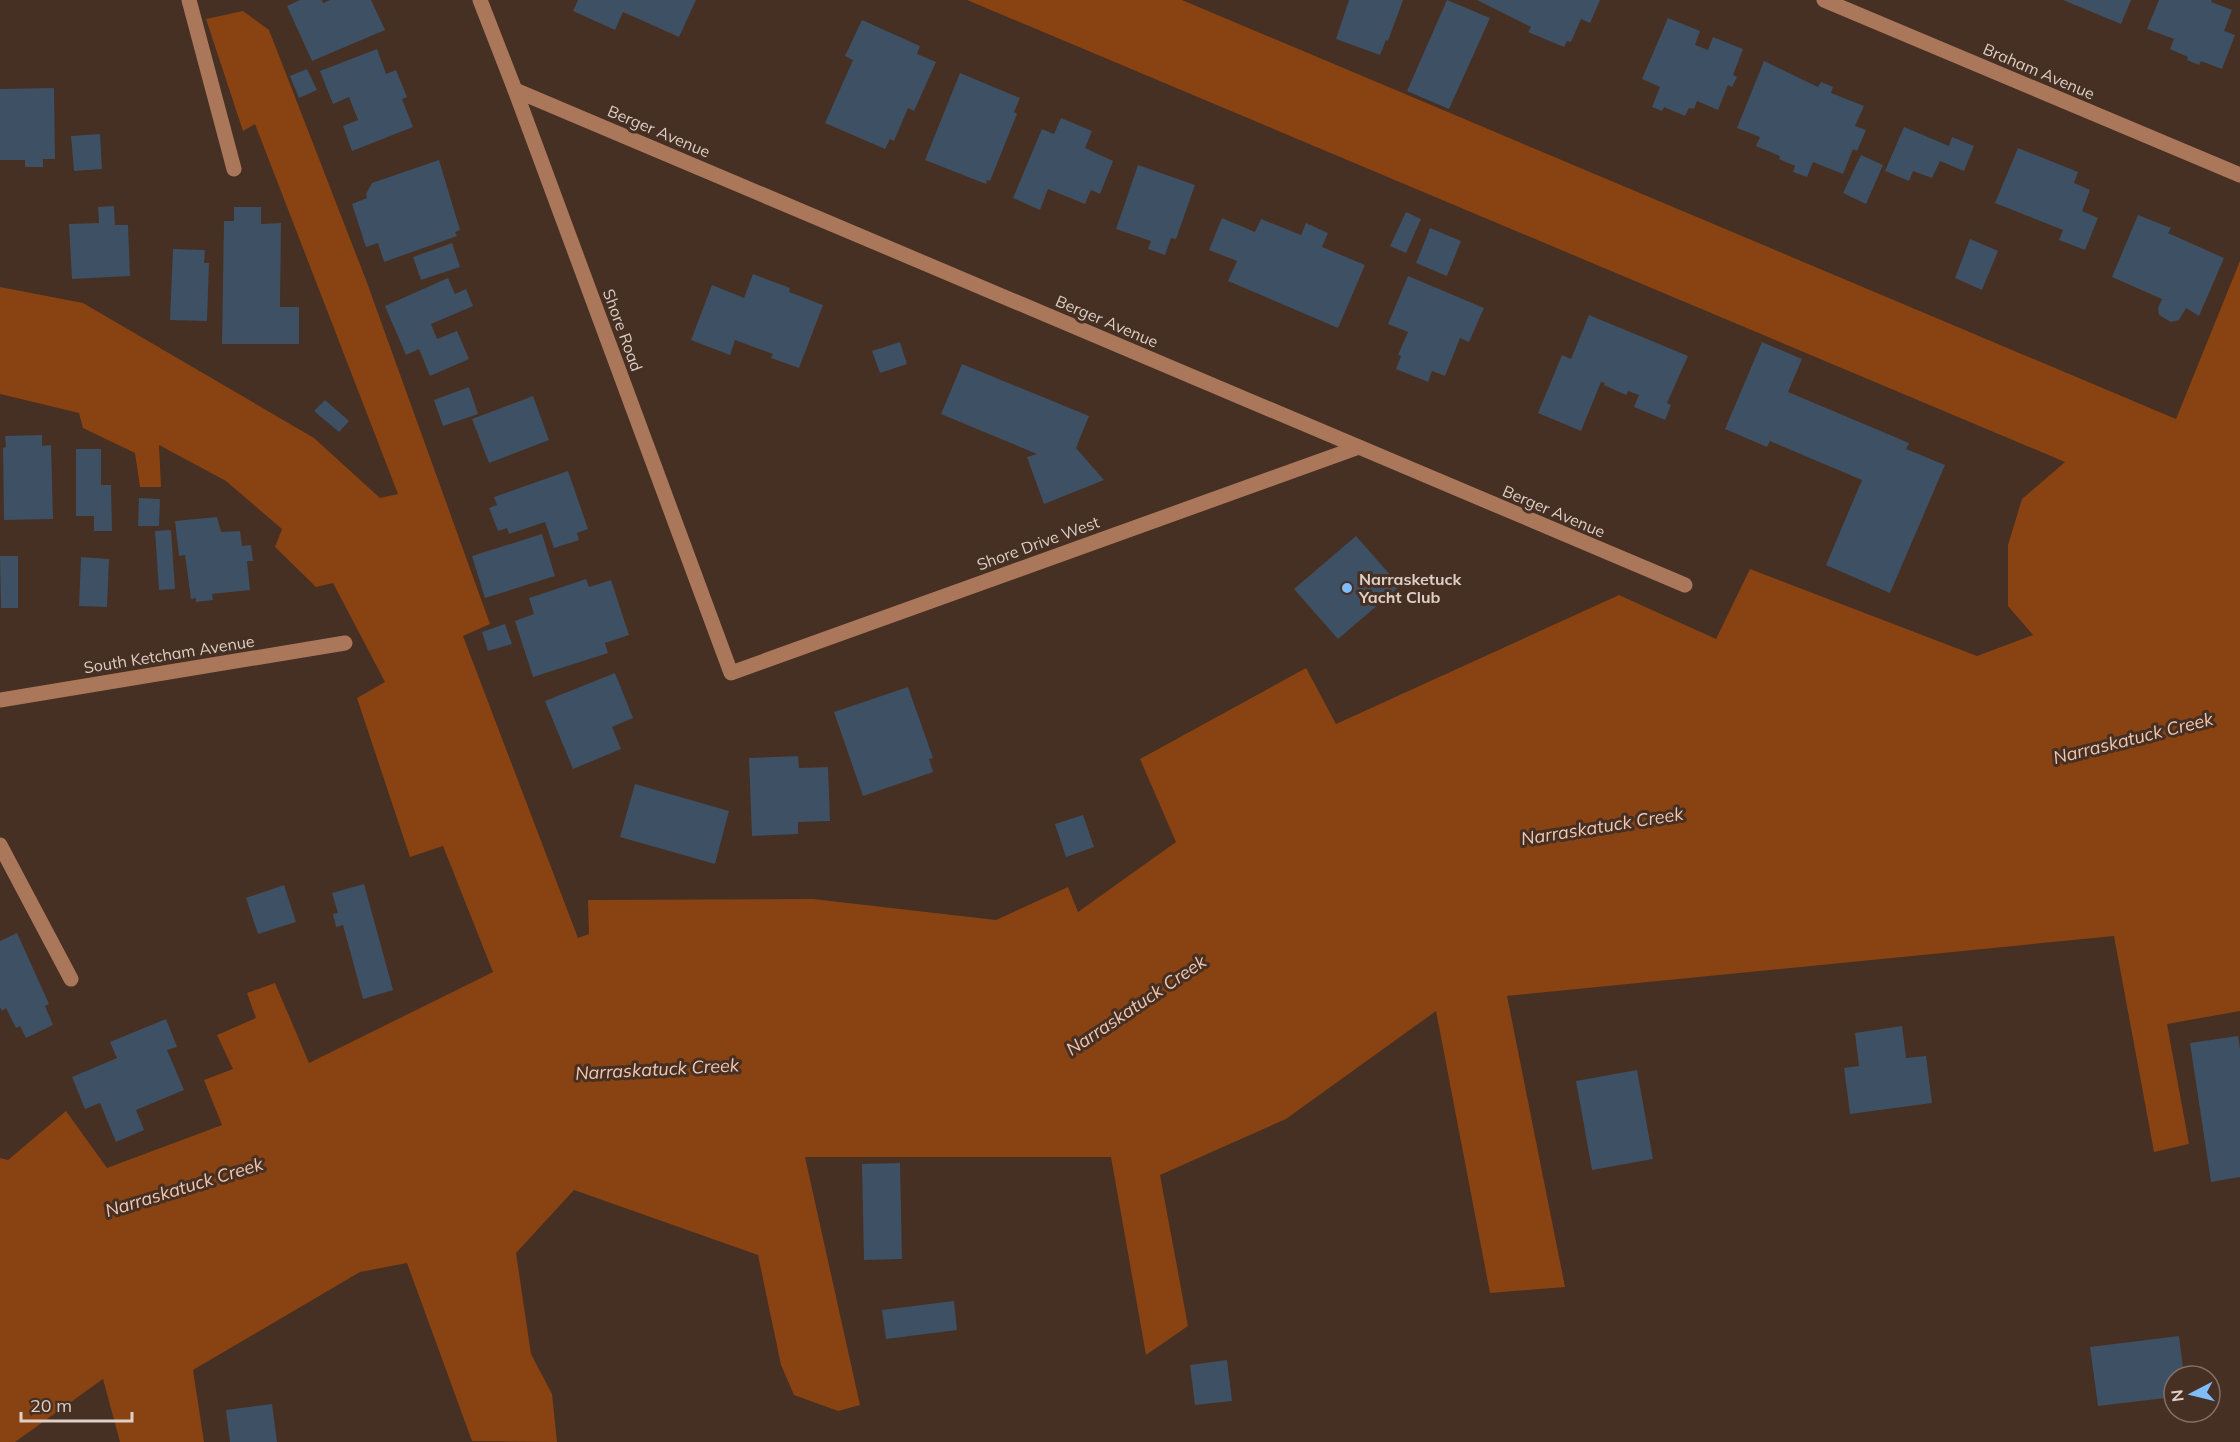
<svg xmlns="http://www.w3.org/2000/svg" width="2240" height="1442" font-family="Mulish,sans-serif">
  <rect width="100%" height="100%" fill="#462f23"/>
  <path fill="#894211" d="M967,0H1182L2176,419L2240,261V1011L2167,1024L2189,1144L2154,1152L2114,936L1507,996L1565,1287L1490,1293L1436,1011L1286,1119L1160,1175L1188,1326L1146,1355L1111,1157H805L860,1405L838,1411L794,1395L781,1365L758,1255L574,1190L516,1253L531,1354L552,1394L557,1442L472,1441L407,1263L360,1272L193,1370L204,1442H120L103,1379L15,1442H0V1158L8,1160L66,1111L107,1168L222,1125L204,1080L233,1069L217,1035L256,1018L247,993L275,983L309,1063L493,972L443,846L410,857L357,698L385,682L333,583L316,587L275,547L282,529L226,481L159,445L161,487H140L135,453L83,428L79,413L0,394V287L83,303L314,438L380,498L398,494L255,124L243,131L206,19L243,11L269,30L366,280L490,624L463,636L578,938L589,934L588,900L813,899L996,920L1068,887L1078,912L1176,842L1140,759L1306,668L1336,724L1619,595L1716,639L1750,569L1977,656L2033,635L2008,606V545L2022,499L2065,462Z"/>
  <g fill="#3e5063">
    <path d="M300,0H322L323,3L330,0H371L385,30L312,61L287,6Z"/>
    <path d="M578,0H696L679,37L623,12L615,30L573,11Z"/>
    <path d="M1349,0H1403L1388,41L1386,40L1380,55L1336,39Z"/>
    <path d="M1447,0L1490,18L1449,109L1407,91Z"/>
    <path d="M1477,0H1600L1590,23L1581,19L1571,42L1567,41L1564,47L1528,32L1531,27Z"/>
    <path d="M2063,0H2131L2121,24Z"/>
    <path d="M2159,0H2212L2211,2L2232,10L2224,31L2235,35L2222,69L2201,61L2199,65L2187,60L2188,57L2170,49L2174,39L2147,29Z"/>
    <path d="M1668,18L1700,31L1695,45L1708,50L1713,37L1743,49L1733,75L1737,77L1732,87L1728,85L1718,110L1697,101L1694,109L1689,108L1685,116L1664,107L1662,111L1652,107L1660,87L1642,79Z"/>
    <path d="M862,20L920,46L917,54L936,62L914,111L908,108L894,141L890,139L885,149L825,123L853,60L845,56Z"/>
    <path d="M377,49L386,74L396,70L407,97L402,99L413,127L352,151L343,126L358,120L349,97L333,104L320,71Z"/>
    <path d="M1764,61L1818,87L1821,82L1833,87L1831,93L1864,106L1855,126L1866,130L1857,151L1853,149L1843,174L1813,162L1807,177L1793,172L1795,166L1779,159L1780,156L1756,146L1760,137L1737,128Z"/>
    <path d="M307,69L317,90L299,98L290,76Z"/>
    <path d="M960,73L1020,98L1014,112L1017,114L990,181L987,180L986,184L925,160Z"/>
    <path d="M54,88L55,159H43V167H25V160H0V89Z"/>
    <path d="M1061,118L1092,131L1085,148L1113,161L1100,194L1091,190L1085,204L1048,189L1040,210L1013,198L1042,129L1054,134Z"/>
    <path d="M1904,127L1949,146L1952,137L1974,146L1964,171L1940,161L1932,178L1913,171L1909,181L1885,171Z"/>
    <path d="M100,134L102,169L74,171L71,136Z"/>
    <path d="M2018,148L2078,172L2074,183L2090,190L2082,211L2098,218L2085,250L2059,240L2063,230L1995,203Z"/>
    <path d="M1861,155L1883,165L1866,204L1843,193Z"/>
    <path d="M439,160L460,230L455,232L457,236L384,262L378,243L366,247L352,204L367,198L366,194L372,183Z"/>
    <path d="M1138,165L1195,185L1176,239L1171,238L1165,255L1148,249L1151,241L1116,229Z"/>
    <path d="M114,206L115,225H128L130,276L72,279L69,224L99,223L98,207Z"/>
    <path d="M234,207H261V224L281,223L280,307H299V344H222L224,221H234Z"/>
    <path d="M1406,212L1421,219L1406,253L1390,246Z"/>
    <path d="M2138,215L2171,228L2168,233L2224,258L2199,316L2186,308L2179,320L2171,322L2159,315L2158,308L2162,299L2112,277Z"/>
    <path d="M1222,218L1255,232L1261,219L1301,235L1306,223L1328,233L1322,247L1365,265L1338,328L1228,281L1237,261L1209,250Z"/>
    <path d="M1430,228L1461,241L1447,276L1416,263Z"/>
    <path d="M1970,239L1998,251L1982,290L1955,278Z"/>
    <path d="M452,243L460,267L421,280L413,257Z"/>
    <path d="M173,249L205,250L204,263H209L207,321L170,320Z"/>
    <path d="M753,274L790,288L789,292L823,305L799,368L771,358L773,354L735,340L730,355L691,340L712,285L744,298Z"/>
    <path d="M1408,276L1484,308L1469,342L1460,338L1445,376L1432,371L1428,382L1396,369L1401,356L1398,355L1408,332L1388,324Z"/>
    <path d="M448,278L455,294L466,289L473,306L431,324L437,339L457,331L469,359L430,376L419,349L406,355L385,306Z"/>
    <path d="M1589,315L1688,356L1667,403L1671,405L1665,420L1634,407L1639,395L1628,391L1626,395L1604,385L1605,383L1601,382L1581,431L1538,413L1562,355L1571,359Z"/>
    <path d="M900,342L907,364L880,373L872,351Z"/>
    <path d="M1762,342L1802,359L1788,392L1909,443L1906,449L1945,465L1890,593L1826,565L1862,480L1770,441L1767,447L1725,429Z"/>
    <path d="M962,364L1089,416L1076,448L1104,480L1044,504L1027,457L1037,454L941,414Z"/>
    <path d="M469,387L478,414L443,426L434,400Z"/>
    <path d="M533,396L549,440L489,463L472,419Z"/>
    <path d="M325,400L349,421L339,432L314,411Z"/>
    <path d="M42,435V446L51,445L53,519L4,520L3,448L6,447L5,436Z"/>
    <path d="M76,449H101V485H111L112,531H94V516H76Z"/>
    <path d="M568,471L588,529L577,533L579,540L554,548L545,522L509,534L507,528L498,531L489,508L497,505L494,497Z"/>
    <path d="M139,498L160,499L159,526H138Z"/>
    <path d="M217,517L221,532L240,531L242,546L251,545L253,561H247L250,590L212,594L213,600L196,602V598L191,599L185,555L179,556L175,521Z"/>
    <path d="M171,530L175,589L159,590L155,531Z"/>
    <path d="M542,534L555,576L485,598L472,556Z"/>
    <path d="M1356,536L1400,586L1338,639L1294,589Z"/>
    <path d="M0,556H18V608H1Z"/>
    <path d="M81,557L109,559L107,607L79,606Z"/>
    <path d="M586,579L589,587L611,580L629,635L605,643L608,653L533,677L515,621L534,614L529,598Z"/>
    <path d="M505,624L512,644L488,651L482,632Z"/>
    <path d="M615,673L633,718L612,727L621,749L573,769L545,701Z"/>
    <path d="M908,687L933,758L929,759L933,772L863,796L834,712Z"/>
    <path d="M798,756L799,768L828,767L830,821L798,822V834L752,836L749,758Z"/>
    <path d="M635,784L729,811L715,864L620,837Z"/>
    <path d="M1083,815L1094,847L1066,857L1055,824Z"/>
    <path d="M364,884L393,990L363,999L343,925L336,927L333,914L338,913L332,893Z"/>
    <path d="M284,885L296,922L258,934L246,898Z"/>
    <path d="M17,933L49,1004L45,1006L53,1025L26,1038L20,1026L16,1028L6,1008L2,1011L0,1007V941Z"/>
    <path d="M166,1019L177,1047L167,1050L184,1090L136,1110L144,1130L116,1142L100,1103L85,1109L72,1077L117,1058L110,1042Z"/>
    <path d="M1902,1026L1906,1058L1926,1056L1932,1103L1850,1114L1844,1068L1859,1066L1855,1033Z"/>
    <path d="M2238,1036L2240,1049V1177L2211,1182L2190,1043Z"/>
    <path d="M1637,1070L1653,1159L1592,1170L1576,1081Z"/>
    <path d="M900,1163L902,1259L864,1260L862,1164Z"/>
    <path d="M954,1301L957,1330L886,1339L882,1310Z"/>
    <path d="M2179,1336L2184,1376H2174V1397L2098,1406L2090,1347Z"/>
    <path d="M1227,1360L1232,1401L1195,1405L1190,1365Z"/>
    <path d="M272,1404L277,1442H230L226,1410Z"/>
  </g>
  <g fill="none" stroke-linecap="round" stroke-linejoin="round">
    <g stroke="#ab775a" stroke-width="15">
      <path d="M189,0L234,169"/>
      <path d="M480,0L515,90L731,673L1359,447"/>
      <path d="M1824,0L2240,175"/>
      <path d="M515,90L1685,585"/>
      <path d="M0,700L345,643"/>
      <path d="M0,845L71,979"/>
    </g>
  </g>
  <circle fill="#81bcfa" stroke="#462f23" stroke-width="2" cx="1347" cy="588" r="6"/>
  <g text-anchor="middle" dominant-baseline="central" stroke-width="6" stroke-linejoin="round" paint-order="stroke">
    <g font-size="16" fill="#decfc7" stroke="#462f23">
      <text transform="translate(2039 71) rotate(23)">Braham Avenue</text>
      <text transform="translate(659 131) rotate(23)">Berger Avenue</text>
      <text transform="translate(1107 321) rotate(23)">Berger Avenue</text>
      <text transform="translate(623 330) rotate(70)">Shore Road</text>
      <text transform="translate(1554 511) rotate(23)">Berger Avenue</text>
      <text transform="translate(1038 543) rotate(-20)">Shore Drive West</text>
      <text transform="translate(169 654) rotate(-9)">South Ketcham Avenue</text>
    </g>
    <g font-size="16" font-weight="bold" fill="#decfc7" stroke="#462f23" text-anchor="start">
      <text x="1359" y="579">Narrasketuck<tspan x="1359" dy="18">Yacht Club</tspan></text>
    </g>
    <g font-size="18" font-style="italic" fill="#f2c8b1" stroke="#462f23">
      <text transform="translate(2133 738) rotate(-14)">Narraskatuck Creek</text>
      <text transform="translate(1602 826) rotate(-9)">Narraskatuck Creek</text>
      <text transform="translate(1136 1005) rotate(-34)">Narraskatuck Creek</text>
      <text transform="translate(657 1069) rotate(-3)">Narraskatuck Creek</text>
      <text transform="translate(184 1187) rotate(-17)">Narraskatuck Creek</text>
    </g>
  </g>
  <g transform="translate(2192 1394) rotate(263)"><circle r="28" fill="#462f23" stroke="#836f65" stroke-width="1.5"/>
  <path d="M0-4.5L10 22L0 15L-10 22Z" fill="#81bcfa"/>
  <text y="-9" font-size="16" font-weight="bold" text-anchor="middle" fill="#decfc7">N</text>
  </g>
  <path d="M21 1412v9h111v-9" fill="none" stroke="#decfc7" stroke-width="3"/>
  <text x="30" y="1412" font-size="18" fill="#decfc7" stroke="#462f23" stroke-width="4.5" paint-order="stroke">20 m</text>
</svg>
